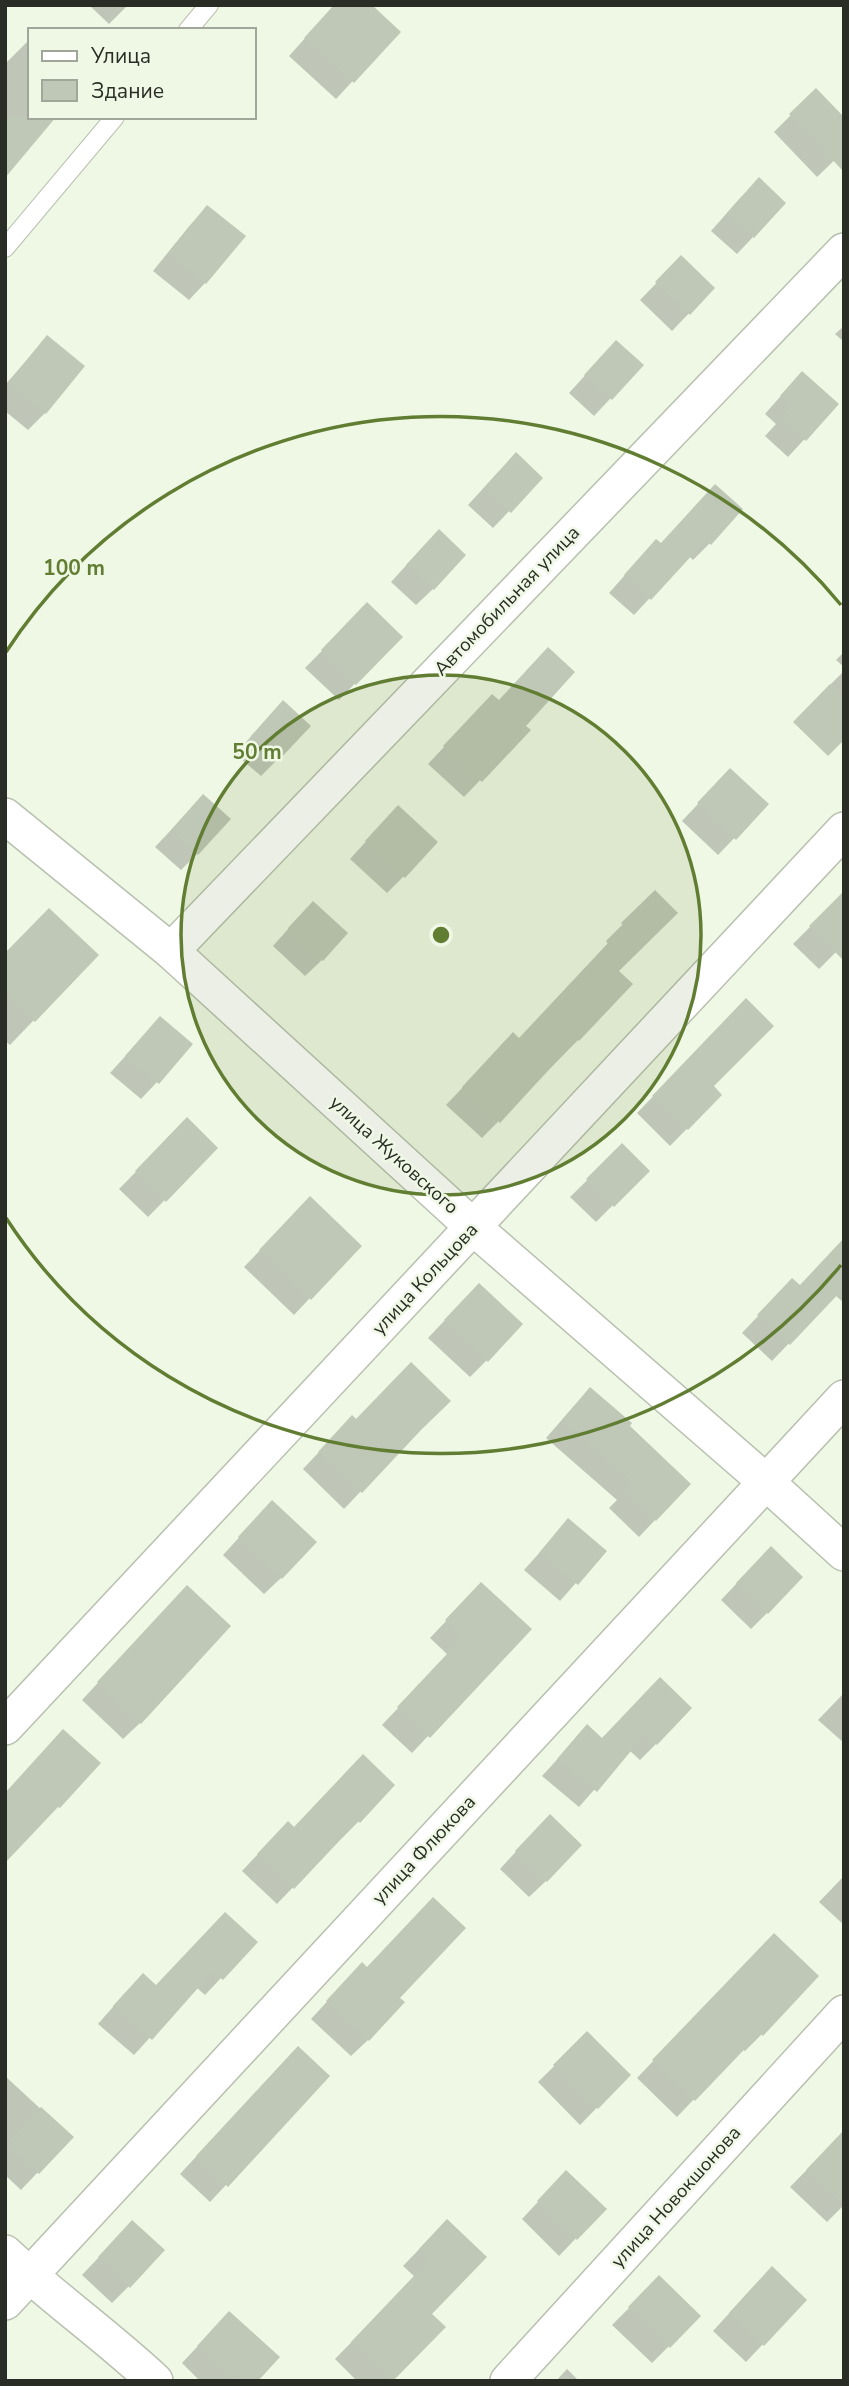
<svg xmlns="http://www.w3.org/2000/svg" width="849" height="2386" font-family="'Nunito Sans',sans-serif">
  <rect width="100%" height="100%" fill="#eff7e5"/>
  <g fill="#0003">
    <path d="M89,5H128L109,24Z"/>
    <path d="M335,5L398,32L336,99L289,56Z"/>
    <path d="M30,39V117L5,175V64Z"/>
    <path d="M816,90L844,151L817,177L774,132Z"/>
    <path d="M742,196L753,237L737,254L711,231Z"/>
    <path d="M208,207L205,283L189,300L153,271L191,224Z"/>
    <path d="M681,258L713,288L672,331L640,300Z"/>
    <path d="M844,326V342L835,334Z"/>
    <path d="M47,337L83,366L45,413L28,430L5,411V385Z"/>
    <path d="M600,359L642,365L594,416L569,393Z"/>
    <path d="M786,390L836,405L788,457L765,436L776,424L765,414Z"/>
    <path d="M499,471L541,478L493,528L468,505Z"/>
    <path d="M699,503L710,543L693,560L689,556L634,615L609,593L640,558L660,545Z"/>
    <path d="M422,548L433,589L416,605L391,582Z"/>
    <path d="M367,605L400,637L339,700L305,668Z"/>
    <path d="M844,652V667L836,660Z"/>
    <path d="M844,671V707L825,690Z"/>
    <path d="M476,713L528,730L464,797L428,764Z"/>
    <path d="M267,719L277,760L261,776L235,754Z"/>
    <path d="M714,787L767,804L718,855L682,821Z"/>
    <path d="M187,813L197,854L181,870L155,847Z"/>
    <path d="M382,824L404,876L387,893L350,859Z"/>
    <path d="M655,892L617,971L578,1040L482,1138L446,1105L497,1051L519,1039L608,944L606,941Z"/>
    <path d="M838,899L844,944L819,969L793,944Z"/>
    <path d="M296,920L322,960L305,976L273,946Z"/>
    <path d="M5,954L96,955L10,1045L5,1041Z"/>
    <path d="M730,1017L711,1086L720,1095L670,1146L637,1113Z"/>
    <path d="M160,1018L157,1082L141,1099L110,1073Z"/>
    <path d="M187,1120L216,1148L148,1217L119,1189Z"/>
    <path d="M622,1146L647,1171L596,1222L570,1197Z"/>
    <path d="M294,1215L310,1298L294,1315L244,1267Z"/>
    <path d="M844,1240V1301L843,1302L835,1295L772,1361L742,1333L776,1297L799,1287Z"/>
    <path d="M462,1302L487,1360L470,1377L428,1338Z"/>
    <path d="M574,1406L627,1426L689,1484L639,1537L609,1508L617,1500L546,1438Z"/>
    <path d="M356,1421L413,1436L344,1509L303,1469L336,1434Z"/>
    <path d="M256,1519L281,1578L264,1594L223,1555Z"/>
    <path d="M568,1521L604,1551L560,1601L524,1570Z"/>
    <path d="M754,1565L767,1613L751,1629L721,1600Z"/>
    <path d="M465,1601L529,1629L412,1753L382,1725L448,1655L430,1638Z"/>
    <path d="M171,1604L140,1723L123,1739L82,1700Z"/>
    <path d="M844,1693V1743L818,1720Z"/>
    <path d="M643,1696L656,1744L640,1760L629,1750L579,1807L542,1776L587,1727L602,1740Z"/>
    <path d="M346,1773L359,1821L342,1838L341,1837L277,1904L242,1871L271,1840L294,1829Z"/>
    <path d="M533,1833L546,1881L529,1897L500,1869Z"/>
    <path d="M844,1876V1925L819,1902Z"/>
    <path d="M208,1931L221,1978L205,1995L196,1987L134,2055L98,2024L126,1992L156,1987Z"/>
    <path d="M757,1952L817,1976L761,2035L745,2051L742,2049L677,2117L637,2078Z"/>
    <path d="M346,1981L368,2040L351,2056L311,2019Z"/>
    <path d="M587,2034L629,2075L580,2125L538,2082Z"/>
    <path d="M281,2065L328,2076L210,2202L180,2174Z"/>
    <path d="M5,2076L71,2137L21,2190L5,2175Z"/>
    <path d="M834,2142L844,2205L827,2222L790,2187Z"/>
    <path d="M550,2189L604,2209L559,2256L522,2219Z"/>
    <path d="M430,2238V2314L391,2381H357L335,2359L415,2277L403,2266Z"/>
    <path d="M116,2239L129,2286L112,2303L82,2275Z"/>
    <path d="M659,2278L699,2316L652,2363L612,2325Z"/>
    <path d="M755,2285L805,2300L746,2362L713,2331Z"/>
    <path d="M213,2330L255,2381H200L182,2363Z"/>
    <path d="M567,2369L579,2381H556Z"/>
  </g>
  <g fill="#bfc7b6">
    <path d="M334,5H372L401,32L354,83L304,38Z"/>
    <path d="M816,88L844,117V172L789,114Z"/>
    <path d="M5,117H56L5,178Z"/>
    <path d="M759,177L786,203L754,238L727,213Z"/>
    <path d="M207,205L246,236L206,284L168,253Z"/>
    <path d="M681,255L715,288L690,315L655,282Z"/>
    <path d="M47,335L85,366L46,414L8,383Z"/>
    <path d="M616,340L644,365L612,400L584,375Z"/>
    <path d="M802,371L839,404L806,441L780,418L791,406L780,396Z"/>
    <path d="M516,452L543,478L511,513L484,488Z"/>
    <path d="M715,484L743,509L711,545L706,540L651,600L624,575L656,539L661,543Z"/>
    <path d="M439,529L466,555L434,590L406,565Z"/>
    <path d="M367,602L403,637L356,685L321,650Z"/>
    <path d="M548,647L575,672L526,726L531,730L482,782L443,746L492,694L499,700Z"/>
    <path d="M830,684L844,698V740L828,756L793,722Z"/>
    <path d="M283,700L311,726L278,761L251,736Z"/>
    <path d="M730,768L769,804L736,840L697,803Z"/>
    <path d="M203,794L231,819L198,855L171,830Z"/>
    <path d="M398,805L438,842L405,878L365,841Z"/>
    <path d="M655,890L678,913L619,971L633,984L579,1041L577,1039L500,1123L462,1087L513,1032L519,1038L624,926L621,923Z"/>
    <path d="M844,891V961L809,926Z"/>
    <path d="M313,901L348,933L323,961L288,928Z"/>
    <path d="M49,908L99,955L35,1022L5,994V953Z"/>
    <path d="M746,998L774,1026L714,1086L722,1095L688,1130L652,1096Z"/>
    <path d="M160,1016L193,1044L159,1084L125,1056Z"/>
    <path d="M187,1117L218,1148L166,1202L135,1171Z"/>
    <path d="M622,1143L650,1171L614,1207L586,1179Z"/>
    <path d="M310,1196L362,1246L311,1300L259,1250Z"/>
    <path d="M844,1238V1288L790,1345L757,1315L792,1278L800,1285Z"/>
    <path d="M479,1283L523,1324L488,1362L444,1320Z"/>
    <path d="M411,1362L451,1401L421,1430L362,1493L318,1452L352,1415L356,1419Z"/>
    <path d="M590,1387L632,1423L630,1426L691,1484L656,1521L624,1490L632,1482L562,1420Z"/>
    <path d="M272,1500L317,1542L282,1579L238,1537Z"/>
    <path d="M568,1518L607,1551L578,1585L539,1553Z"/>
    <path d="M771,1546L803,1577L768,1614L736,1583Z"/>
    <path d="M481,1582L532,1629L430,1738L397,1707L463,1637L445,1620Z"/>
    <path d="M187,1585L231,1626L141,1724L97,1682Z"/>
    <path d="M660,1677L692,1708L657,1745L645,1734L597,1792L557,1759L587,1724L602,1738Z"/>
    <path d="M63,1729L101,1763L60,1808L58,1807L5,1863V1793Z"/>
    <path d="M363,1754L395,1785L360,1823L358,1821L294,1889L257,1854L288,1821L294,1827Z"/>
    <path d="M550,1814L582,1845L547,1882L515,1851Z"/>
    <path d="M433,1897L466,1928L400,1998L405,2002L369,2041L326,2001L362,1962L367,1967Z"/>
    <path d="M225,1912L258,1942L223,1980L213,1971L152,2040L113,2006L143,1973L156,1985Z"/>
    <path d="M774,1933L819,1976L763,2036L760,2033L695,2101L652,2060Z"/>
    <path d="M587,2031L631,2075L598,2109L553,2065Z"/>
    <path d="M298,2046L330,2076L228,2187L196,2156Z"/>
    <path d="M41,2107L74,2137L39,2174L6,2144Z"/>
    <path d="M844,2130V2206L806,2170Z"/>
    <path d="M566,2170L607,2209L577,2240L537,2201Z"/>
    <path d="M447,2219L487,2257L432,2314L446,2327L393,2381H391L351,2342L430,2259L419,2249Z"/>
    <path d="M132,2220L165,2250L130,2288L98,2257Z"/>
    <path d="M772,2266L807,2300L764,2346L729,2313Z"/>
    <path d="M659,2275L701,2316L670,2348L628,2307Z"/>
    <path d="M229,2311L280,2357L258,2381H235L197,2346Z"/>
  </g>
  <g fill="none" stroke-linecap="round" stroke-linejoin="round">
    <defs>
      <g id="service">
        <path d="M188,30L209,5"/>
        <path d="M5,248L115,117"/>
      </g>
      <g id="minor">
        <path d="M5,816L171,951L473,1227L765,1481L844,1553"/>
        <path d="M171,951L844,251"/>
        <path d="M5,1727L844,830"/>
        <path d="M5,2253C53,2298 107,2336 155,2381"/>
        <path d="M5,2302L844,1398"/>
        <path d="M508,2381L844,2013"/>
      </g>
    </defs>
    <use href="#service" stroke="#b8c0af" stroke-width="20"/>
    <use href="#minor" stroke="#b8c0af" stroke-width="38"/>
    <use href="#service" stroke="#fff" stroke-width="18"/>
    <use href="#minor" stroke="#fff" stroke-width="35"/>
  </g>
  <circle cx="441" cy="935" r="260" fill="#607d32" fill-opacity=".12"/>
  <g fill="none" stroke="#607d32" stroke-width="3.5">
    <circle cx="441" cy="935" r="260"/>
    <path d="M841 1265A519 519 0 0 1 6 1218M6 652A519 519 0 0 1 841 605"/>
  </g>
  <g text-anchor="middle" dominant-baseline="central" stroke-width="5" stroke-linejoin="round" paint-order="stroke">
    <g font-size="19" fill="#2a2d26" stroke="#eff7e5">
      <text transform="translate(507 601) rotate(-46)">Автомобильная улица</text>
      <text transform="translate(394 1155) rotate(42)">улица Жуковского</text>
      <text transform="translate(425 1279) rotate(-47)">улица Кольцова</text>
      <text transform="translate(424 1850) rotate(-47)">улица Флюкова</text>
      <text transform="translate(676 2197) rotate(-48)">улица Новокшонова</text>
    </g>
  </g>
  <circle cx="441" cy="935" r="10" fill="#607d32" stroke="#eff7e5" stroke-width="3.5"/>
  <g font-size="21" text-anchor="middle" font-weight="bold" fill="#607d32" stroke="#eff7e5" stroke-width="5" stroke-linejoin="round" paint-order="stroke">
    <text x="74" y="575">100 m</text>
    <text x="257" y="759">50 m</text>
  </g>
  <rect width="849" height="2386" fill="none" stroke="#2a2d26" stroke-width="14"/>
  <rect x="28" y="28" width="228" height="91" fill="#eff7e5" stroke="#a0a699" stroke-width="2"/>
  <rect x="42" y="51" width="35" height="10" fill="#ffffff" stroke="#a0a699" stroke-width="2"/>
  <text x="91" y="63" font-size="21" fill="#2a2d26">Улица</text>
  <rect x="42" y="80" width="35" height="21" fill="#bfc7b6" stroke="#a0a699" stroke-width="2"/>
  <text x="91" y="98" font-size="21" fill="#2a2d26">Здание</text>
</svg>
